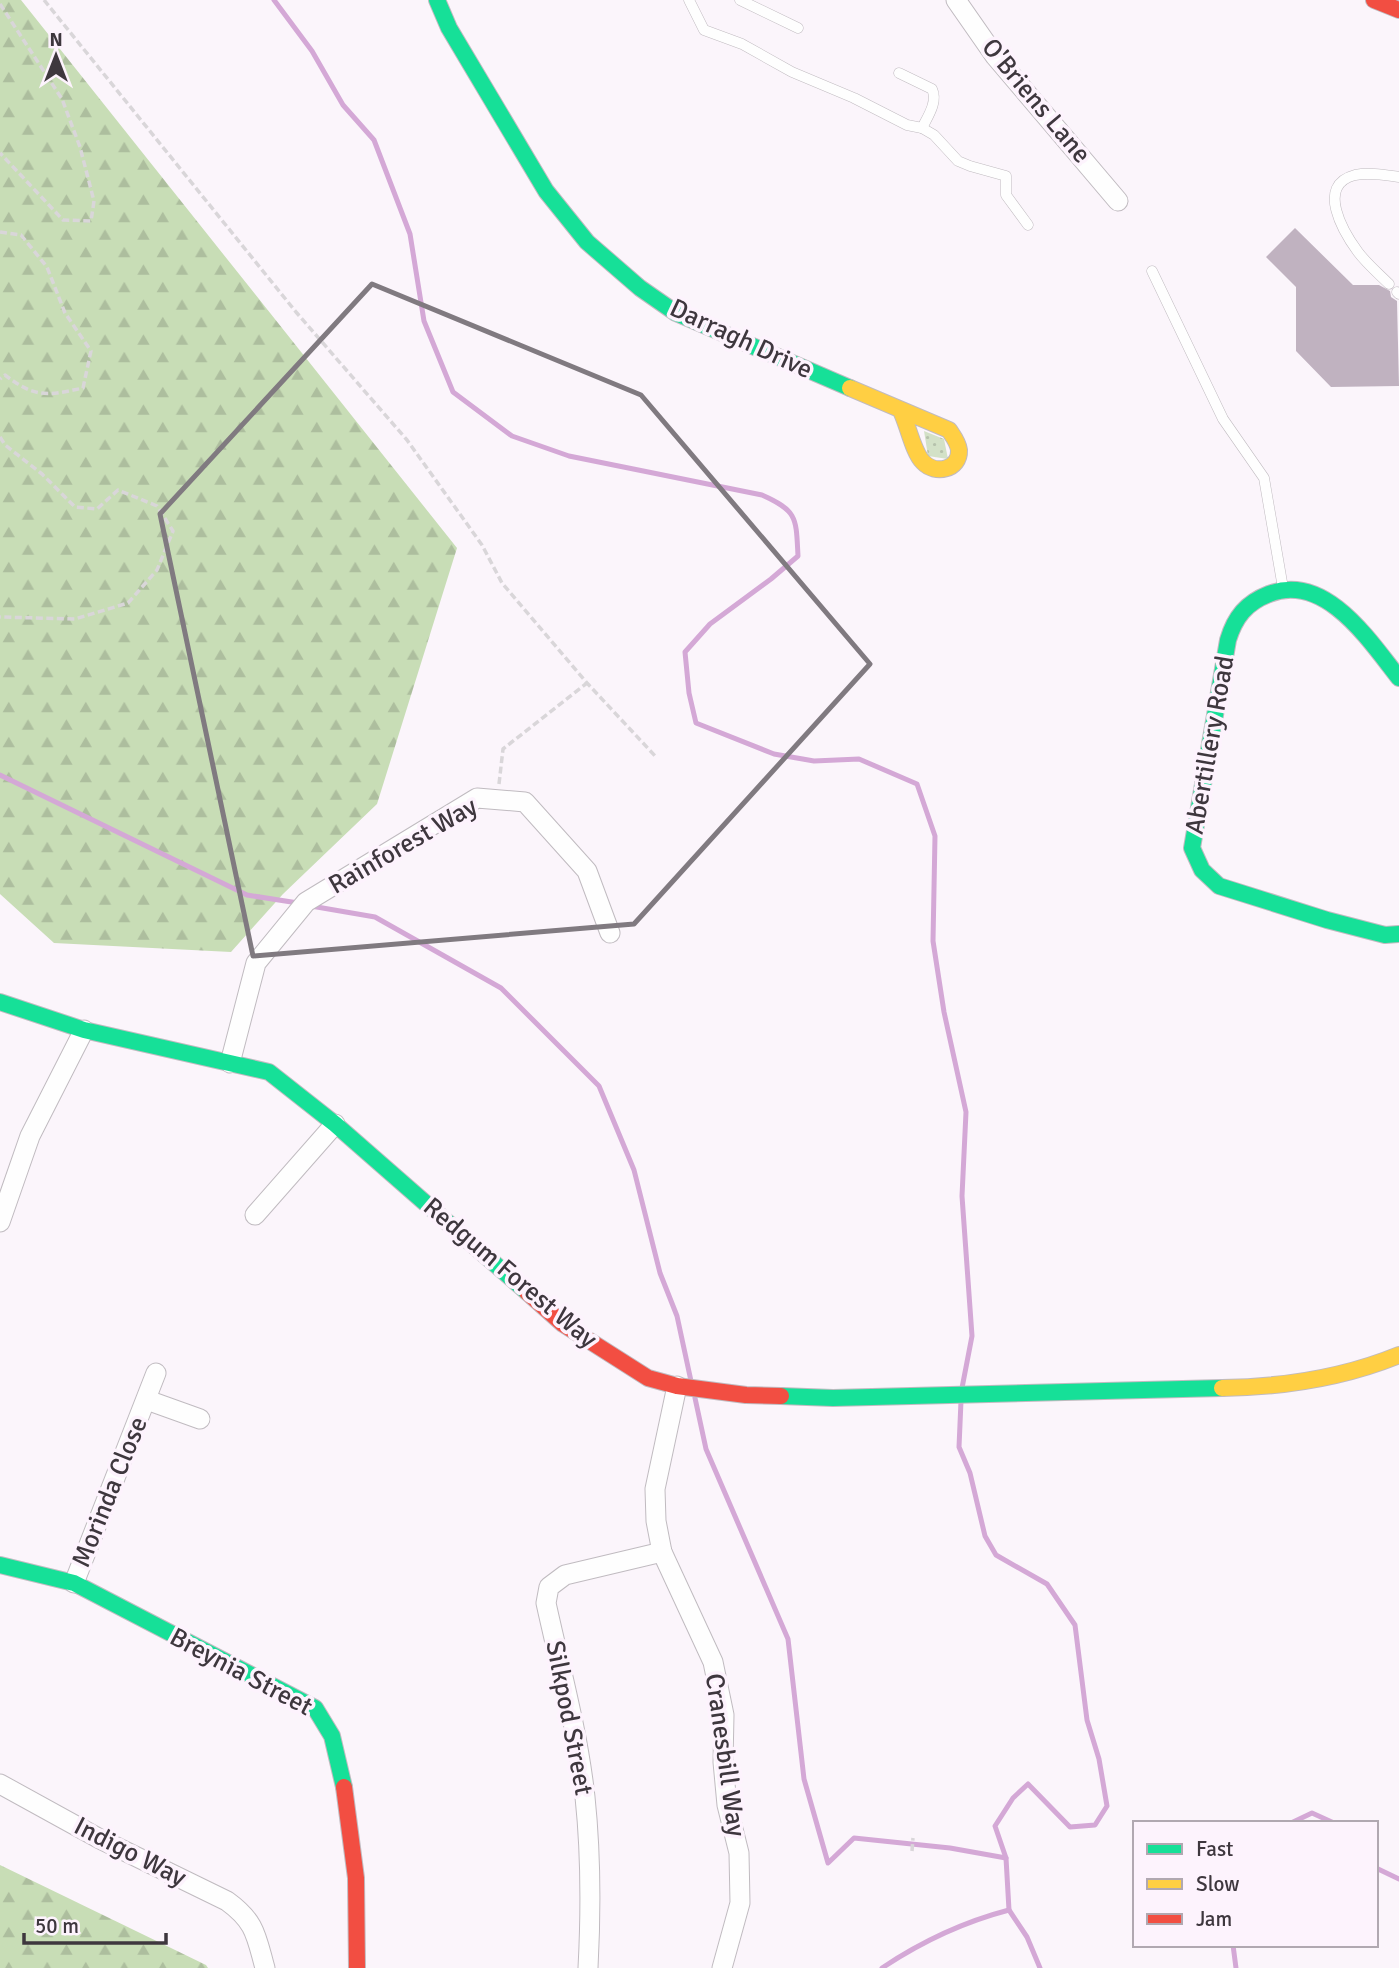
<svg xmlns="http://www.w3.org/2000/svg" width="1399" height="1968" font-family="Signika,sans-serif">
  <defs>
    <pattern id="forest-firs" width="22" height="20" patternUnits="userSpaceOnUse" patternTransform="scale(1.75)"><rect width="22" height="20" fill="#c8ddb6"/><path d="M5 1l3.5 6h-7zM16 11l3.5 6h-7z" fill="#adbe9e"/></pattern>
    <pattern id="garden-dots" width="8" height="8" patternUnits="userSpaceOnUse" patternTransform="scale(1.75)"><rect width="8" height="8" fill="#d3e1c7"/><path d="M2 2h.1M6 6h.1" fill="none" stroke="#b6c2ac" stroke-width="1.8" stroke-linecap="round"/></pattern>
  </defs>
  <rect width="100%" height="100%" fill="#fbf5fb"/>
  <g fill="url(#forest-firs)">
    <path d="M0,0H21L457,548L377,804L283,894L231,952L54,943L0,894Z"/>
    <path d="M0,1865L206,1965L208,1968H0Z"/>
  </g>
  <path fill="url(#garden-dots)" d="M924,431L944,439L948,459L928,456Z"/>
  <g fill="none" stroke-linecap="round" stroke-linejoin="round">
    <g stroke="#d4a8d6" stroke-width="5">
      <path d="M274,0L312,51L343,105L374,140L410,234L424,321L453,392L512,436L569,456L762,495C798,511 796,518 798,556L771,579L710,624L685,652L689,693L696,723L774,754L814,761L859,759L917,784L935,836L933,941L944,1012L966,1112L962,1196L972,1336L962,1388"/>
      <path d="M0,775L247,895L298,903"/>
      <path d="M311,906L375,917L501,988L599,1086L634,1170L660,1273L677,1316L691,1381"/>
      <path d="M695,1398L706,1449L788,1639L804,1779L828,1863L854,1838L950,1848L1006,1858"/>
      <path d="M961,1401L959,1447L970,1473L985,1536L996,1555L1047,1584L1075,1625L1087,1720L1099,1759L1107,1806L1095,1825L1070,1827L1028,1784L1013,1798L995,1826L1006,1858L1009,1910"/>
      <path d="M1291,1823L1312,1813L1334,1823"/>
      <path d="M1376,1868L1399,1879"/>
      <path d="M1233,1945L1236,1968"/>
      <path d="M882,1968C921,1942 963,1922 1009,1910L1027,1937L1040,1968"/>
    </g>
  </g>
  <path fill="#c0b2c0" d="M1295,228L1353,285H1379L1390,291L1391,297L1397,301L1399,386L1331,387L1296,351V287L1266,257Z"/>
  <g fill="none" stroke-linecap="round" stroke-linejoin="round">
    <defs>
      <g id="lane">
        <path d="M689,0L704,30L742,44L792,72L854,98L907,125L922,128L934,135L958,161L970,166L1006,176V195L1028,225"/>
        <path d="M740,0L798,28"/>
        <path d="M899,73L932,89C938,102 928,116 922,128"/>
        <path d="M1152,271L1223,419L1264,478L1283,588"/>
        <path d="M1389,284C1379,274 1367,264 1358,252C1344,233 1315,185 1355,175C1369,172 1385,175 1399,177"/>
        <path d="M1397,292L1399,294"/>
      </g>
      <g id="street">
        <path d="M956,0L995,56L1118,201"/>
        <path d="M230,1063L256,963L306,902L477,798L525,802L587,871L610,933"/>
        <path d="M255,1215L335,1124"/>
        <path d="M0,1222L30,1136L84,1030"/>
        <path d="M677,1386L655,1489L656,1521L662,1552L713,1662L724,1715L723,1762L727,1805L739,1853L740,1903L722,1968"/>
        <path d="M147,1400L200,1419"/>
        <path d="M74,1583L156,1373"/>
        <path d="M0,1784L100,1839L227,1901C256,1922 256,1936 265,1968"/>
        <path d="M588,1968C591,1911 591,1854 585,1797C578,1732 560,1667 546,1603L549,1587L565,1575L662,1552"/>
      </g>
      <g id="fast">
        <path d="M437,0L449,28L546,191L587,242L640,288L676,313L850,388"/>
        <path d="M1399,678C1369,640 1325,572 1269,594C1246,603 1235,617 1228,640L1192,848L1202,870L1219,886L1327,920L1385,935L1399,934"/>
        <path d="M0,1002L84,1030L269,1072L335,1124L527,1292"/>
        <path d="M781,1396L833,1398L1222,1388"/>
        <path d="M0,1565L74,1583L315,1708L332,1736L344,1787"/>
      </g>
      <g id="slow">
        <path d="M850,388L949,430C953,436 958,442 959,450C960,470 935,475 923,462C913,452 908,425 901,411"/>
        <path d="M1222,1388C1283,1387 1343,1378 1399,1355"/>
      </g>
      <g id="jam">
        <path d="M1374,0L1399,10"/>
        <path d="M527,1292L563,1324L648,1378L677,1386L746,1395L781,1396"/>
        <path d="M344,1787L356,1878L357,1968"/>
      </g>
    </defs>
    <use href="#lane" stroke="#c0bbc0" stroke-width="11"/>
    <use href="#street" stroke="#c0bbc0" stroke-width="21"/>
    <use href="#fast" stroke="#c0bbc0" stroke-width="18"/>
    <use href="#slow" stroke="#c0bbc0" stroke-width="18"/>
    <use href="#jam" stroke="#c0bbc0" stroke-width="18"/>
    <g stroke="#d9d6d9" stroke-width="3.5" stroke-dasharray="7 3.5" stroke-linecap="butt">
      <path d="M44,0L296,312L407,440L482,545L502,583L587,683L657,758"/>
      <path d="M0,4L62,99L80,147L94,201L91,221L63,220L0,153"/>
      <path d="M0,232L21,235L47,267L65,313L91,351L83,388C47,396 35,398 5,375L0,379"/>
      <path d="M0,437L5,445L42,474L75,507L97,509L118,490L157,506L173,531L157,570L128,603L75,619L0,617"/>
      <path d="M499,784L503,749L587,683"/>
      <path d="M912,1851L913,1838"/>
    </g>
    <use href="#lane" stroke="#fefefe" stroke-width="10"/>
    <use href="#street" stroke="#fefefe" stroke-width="19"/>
    <use href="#fast" stroke="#16e098" stroke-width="16"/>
    <use href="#slow" stroke="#ffcf43" stroke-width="16"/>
    <use href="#jam" stroke="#f24e42" stroke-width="16"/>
  </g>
  <path fill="none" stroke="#807a80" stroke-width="5" stroke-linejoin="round" d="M372,284L641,395L870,664L634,924L253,956L160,514Z"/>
  <g text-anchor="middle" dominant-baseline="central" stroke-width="7" stroke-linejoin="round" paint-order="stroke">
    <g font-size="26" fill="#3e373e" stroke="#fdf3fd">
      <text transform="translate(1036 101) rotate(50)">O'Briens Lane</text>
      <text transform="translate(741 339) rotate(25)">Darragh Drive</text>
      <text transform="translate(1210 745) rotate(-80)">Abertillery Road</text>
      <text transform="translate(403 846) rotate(-30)">Rainforest Way</text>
      <text transform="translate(510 1273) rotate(40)">Redgum Forest Way</text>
      <text transform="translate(110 1492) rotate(-68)">Morinda Close</text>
      <text transform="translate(241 1672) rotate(28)">Breynia Street</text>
      <text transform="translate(569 1718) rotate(79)">Silkpod Street</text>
      <text transform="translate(725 1755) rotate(82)">Cranesbill Way</text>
      <text transform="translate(130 1852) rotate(27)">Indigo Way</text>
    </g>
  </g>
  <rect x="1133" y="1821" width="245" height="126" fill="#fdf3fd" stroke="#b1a8b1" stroke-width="2"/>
  <rect x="1147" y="1844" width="35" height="10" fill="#16e098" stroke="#b1a8b1" stroke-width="2"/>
  <text x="1196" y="1856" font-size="21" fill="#3e373e">Fast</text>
  <rect x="1147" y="1879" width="35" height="10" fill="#ffcf43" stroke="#b1a8b1" stroke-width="2"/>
  <text x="1196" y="1891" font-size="21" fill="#3e373e">Slow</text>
  <rect x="1147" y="1914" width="35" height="10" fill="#f24e42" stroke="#b1a8b1" stroke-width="2"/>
  <text x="1196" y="1926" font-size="21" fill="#3e373e">Jam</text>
  <g transform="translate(56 56)" stroke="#fdf3fd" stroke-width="5" paint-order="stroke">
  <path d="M0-5L12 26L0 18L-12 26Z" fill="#3e373e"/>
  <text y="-10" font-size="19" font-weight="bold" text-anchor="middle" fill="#3e373e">N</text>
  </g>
  <path d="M24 1933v10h142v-10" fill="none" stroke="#3e373e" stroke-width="3.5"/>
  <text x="35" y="1933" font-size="21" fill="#3e373e" stroke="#fdf3fd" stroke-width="5" paint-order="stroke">50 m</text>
</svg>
